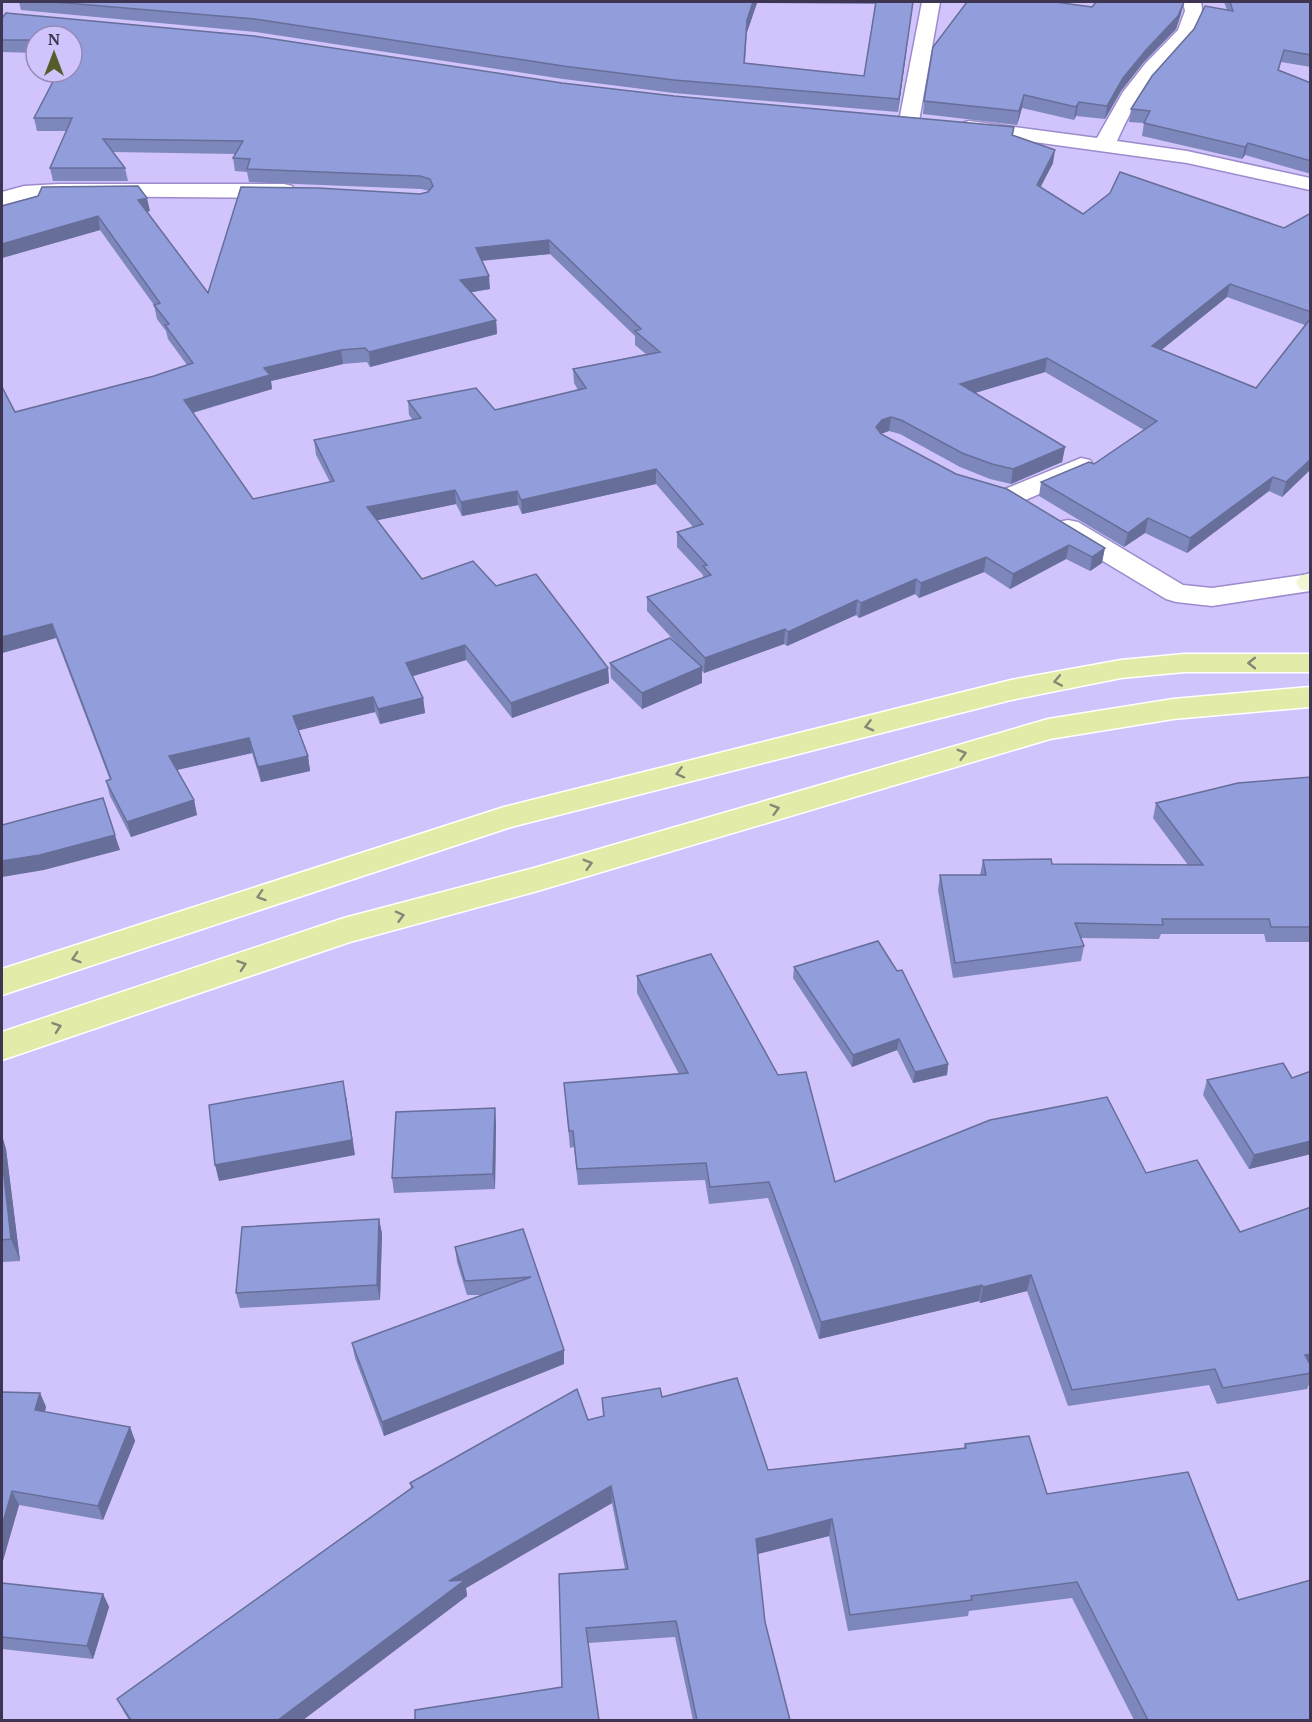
<svg xmlns="http://www.w3.org/2000/svg" width="1312" height="1722" font-family="'PT Serif',serif">
  <rect width="100%" height="100%" fill="#d1c3fb"/>
  <g fill="none" stroke-linecap="round" stroke-linejoin="round">
    <defs>
      <g id="street">
        <path d="M922,2H940L919,121L916,125H902L899,121Z"/>
        <path d="M1183,2H1201C1209,35 1159,70 1141,96C1131,110 1124,126 1117,141L1187,151L1310,178V190L1187,163L969,133L962,131L959,127L962,123L969,121L1097,138L1123,92L1145,64L1178,30L1185,11Z"/>
        <path d="M59,184H284L292,186L295,191L292,196L284,198L59,196L25,199L2,205V192L24,186Z"/>
        <path d="M1081,458L1090,460L1094,466L1090,472L1023,501L1014,503L1005,501L1001,495L1005,489Z"/>
        <path d="M1068,520L1078,522L1183,585L1212,588L1310,574V591L1212,606L1176,602L1166,599L1058,534L1054,528L1058,522Z"/>
      </g>
      <path id="secondary" d="M1310,573V591L1300,589L1296,582L1300,576Z"/>
      <g id="primary">
        <path d="M1184,654H1310V672H1184L1121,678L1011,700L511,827L2,995V969L504,807L1011,680L1121,660Z"/>
        <path d="M1310,687V707L1173,719L1050,739L534,892L350,942L2,1060V1032L344,918L534,868L1048,719L1173,699Z"/>
      </g>
    </defs>
    <use href="#street" stroke="#9c8bcd" stroke-width="3"/>
    <use href="#secondary" stroke="#9c8bcd" stroke-width="3"/>
    <use href="#primary" stroke="#fff" stroke-width="3"/>
    <use href="#street" fill="#fff" fill-rule="evenodd"/>
    <use href="#secondary" fill="#f1f5d4" fill-rule="evenodd"/>
    <use href="#primary" fill="#e2eca8" fill-rule="evenodd"/>
  </g>
  <g fill="#7e87bc" fill-rule="evenodd">
    <path d="M19,2H913L898,112L674,93L563,79L256,32L21,10ZM757,3L875,4L864,76L745,63L747,32Z"/>
    <path d="M1224,2H1311V67L1281,62L1279,70L1311,83V174L1245,155L1242,159L1142,136L1144,123L1129,122L1131,109L1227,10Z"/>
    <path d="M1092,7L1181,14L1176,29L1143,63L1121,91L1105,119L1076,116L1074,120L1022,108L1017,125L923,114L924,101Z"/>
    <path d="M2,18L674,96L1014,127L1013,135L1053,163L1040,187L1083,214L1284,228L1311,213V469L1282,497L1269,491L1187,553L1145,533L1124,547L1039,496L1041,482L1094,464L1144,430L1045,372L975,393L1065,447L1062,462L1011,484L990,479L960,467L900,434L889,431L881,434L1102,563L1090,571L1066,559L1010,589L984,572L919,598L915,594L859,618L856,615L787,646L784,644L704,673L702,671V683L642,709L611,678L610,663L680,647L647,611V597L703,578V575L677,547V532L693,527L656,484L522,514L518,505L462,516L456,504L377,520L422,579L496,586L608,668L609,683L512,718L466,660L412,676L423,698L425,713L380,724L375,712L298,730L308,756L310,771L261,782L252,753L177,770L194,800L197,815L131,837L110,796L106,781L110,780L56,638L2,653V387L15,412L154,376L187,365L168,339L166,331L157,319L154,305L100,230L2,258V206L150,211L147,212L208,293L420,194L429,191L421,189L249,182L247,172L235,171L233,158L236,154L113,152L125,168L128,181H53L50,168L66,131H37L34,118L72,72V36H36V53L2,52ZM550,254L635,336V345L646,354L573,369L574,383L578,390L495,410L408,401L409,415L413,420L314,440L316,455L330,482L253,499L193,413L272,389L271,381L343,364L367,362L370,367L497,334L496,320L471,292L490,289L482,261ZM1227,297L1305,325L1256,388L1161,350Z"/>
    <path d="M1311,777V942H1266L1264,934H1161L1159,939L1081,938L1084,946L1081,961L953,978L938,890L940,875H980L983,860L1052,864L1188,865L1153,818L1156,803Z"/>
    <path d="M794,967L948,1064L947,1075L913,1083L897,1050L852,1067L793,978Z"/>
    <path d="M637,976L835,1182L1146,1173L1240,1232L1311,1207V1380L1307,1389L1217,1404L1209,1385L1068,1406L1027,1291L980,1303L979,1301L819,1339L768,1198L709,1204L705,1180L578,1185L574,1147L570,1148L564,1083L679,1074L637,993Z"/>
    <path d="M1311,1071V1154L1249,1169L1203,1095L1207,1080L1292,1078Z"/>
    <path d="M496,1123L495,1189L394,1193L392,1178Z"/>
    <path d="M2,1136L6,1149L20,1261L2,1262Z"/>
    <path d="M379,1219L382,1234L380,1300L240,1308L236,1293Z"/>
    <path d="M523,1229L564,1364L384,1436L355,1358L352,1343L483,1295H467L457,1262L455,1247Z"/>
    <path d="M2,1392L40,1393L46,1407L45,1412L130,1427L135,1441L103,1520L19,1505L2,1564Z"/>
    <path d="M662,1397L768,1470L964,1448L965,1444L1047,1494L1238,1600L1311,1720H1134L1072,1598L969,1611L968,1616L848,1631L829,1536L757,1554L765,1622L790,1720H693L675,1637L588,1643L562,1687L559,1574L625,1569L612,1503L466,1588L467,1596L303,1720H129L125,1714L117,1699L411,1489L410,1483L588,1420L603,1417L602,1398Z"/>
    <path d="M2,1583L103,1594L109,1607L93,1659L2,1649Z"/>
  </g>
  <g fill="#666e99">
    <path d="M753,2H757V3L747,32V20Z"/>
    <path d="M913,2L898,112L899,99Z"/>
    <path d="M1184,2L1181,14L1176,29L1143,63L1121,91L1105,119L1107,106L1123,78Z"/>
    <path d="M1024,95L1022,108L1017,125L1019,111Z"/>
    <path d="M1079,102L1076,116L1074,120L1076,107Z"/>
    <path d="M1248,143L1245,155L1242,159L1245,147Z"/>
    <path d="M1055,150L1053,163L1035,198L1037,185Z"/>
    <path d="M147,198L150,211L140,213L138,200Z"/>
    <path d="M98,216L100,230L2,258V244Z"/>
    <path d="M549,240L550,254L477,261L476,248Z"/>
    <path d="M489,276L490,289L461,294L460,280Z"/>
    <path d="M1230,284L1227,297L1149,360L1152,346Z"/>
    <path d="M496,320L497,334L370,367L369,352Z"/>
    <path d="M341,350L343,364L271,381L272,389L187,414L184,400L264,368Z"/>
    <path d="M1047,358L1045,372L958,398L960,384Z"/>
    <path d="M891,417L889,431L880,434L876,427L882,420Z"/>
    <path d="M1065,447L1062,462L1011,484L1013,469Z"/>
    <path d="M1311,459V469L1282,497L1286,482Z"/>
    <path d="M656,469V484L522,514L521,500Z"/>
    <path d="M1273,477L1269,491L1187,553L1190,538Z"/>
    <path d="M455,490L456,504L369,522L367,507Z"/>
    <path d="M517,491L518,505L462,516L461,502Z"/>
    <path d="M1148,518L1145,533L1124,547L1128,533Z"/>
    <path d="M1069,545L1066,559L1010,589L1013,574Z"/>
    <path d="M1105,548L1102,563L1090,571L1092,557Z"/>
    <path d="M986,557L984,572L919,598L921,583Z"/>
    <path d="M916,579L915,594L859,618L861,603Z"/>
    <path d="M857,600L856,615L787,646L788,632Z"/>
    <path d="M52,624L56,638L2,653V637Z"/>
    <path d="M785,629L784,644L704,673L705,658Z"/>
    <path d="M465,645L466,660L407,678L406,663Z"/>
    <path d="M702,667V683L642,709V693Z"/>
    <path d="M608,668L609,683L512,718L511,703Z"/>
    <path d="M373,697L375,712L296,731L293,716Z"/>
    <path d="M423,698L425,713L380,724L378,709Z"/>
    <path d="M249,738L252,753L172,771L169,756Z"/>
    <path d="M308,756L310,771L261,782L258,767Z"/>
    <path d="M194,800L197,815L131,837L127,822Z"/>
    <path d="M115,835L120,850L44,870L2,877V861Z"/>
    <path d="M899,1039L897,1050L852,1067L853,1055Z"/>
    <path d="M948,1064L947,1075L913,1083L915,1072Z"/>
    <path d="M346,1096L355,1155L219,1181L215,1165Z"/>
    <path d="M495,1108L496,1123L495,1189L493,1174Z"/>
    <path d="M2,1136L6,1149L20,1261L11,1239L2,1158Z"/>
    <path d="M1311,1141V1154L1249,1169L1254,1155Z"/>
    <path d="M379,1219L382,1234L380,1300L377,1285Z"/>
    <path d="M1031,1275L1027,1291L980,1303L983,1287Z"/>
    <path d="M982,1285L979,1301L819,1339L821,1322Z"/>
    <path d="M564,1350V1364L384,1436L382,1422Z"/>
    <path d="M1311,1354V1368L1305,1355Z"/>
    <path d="M40,1393L46,1407L41,1424L35,1410Z"/>
    <path d="M130,1427L135,1441L103,1520L98,1506Z"/>
    <path d="M611,1486L612,1503L466,1588L467,1596L303,1720H278L449,1581Z"/>
    <path d="M12,1491L19,1505L2,1564V1526Z"/>
    <path d="M832,1519L829,1536L754,1555L756,1539Z"/>
    <path d="M103,1594L109,1607L93,1659L87,1646Z"/>
  </g>
  <g fill="#929ddb" stroke="#666e99" stroke-width="1.5" fill-rule="evenodd">
    <path d="M54,2H753L747,20L744,63L864,76L876,2H913L899,99L674,80L563,66L255,19Z"/>
    <path d="M967,2H1055L1092,7L1096,2H1184L1178,16L1146,50L1123,78L1107,106L1079,102L1076,107L1024,95L1019,111L924,101L933,47Z"/>
    <path d="M1230,2H1311V55L1284,50L1278,70L1311,83V161L1248,143L1245,147L1144,123L1150,111L1131,109L1152,76L1194,29L1205,6L1233,11Z"/>
    <path d="M6,13L254,36L562,83L674,96L1014,127L1012,135L1055,150L1037,185L1083,214L1110,193L1120,172L1284,228L1311,213V312L1230,284L1152,346L1256,388L1311,318V459L1286,482L1273,477L1190,538L1148,518L1128,533L1041,482L1089,462L1094,464L1157,421L1047,358L960,384L1065,447L1013,469L992,464L962,453L901,420L891,417L882,420L876,427L881,434L956,474L1007,489L1105,548L1092,557L1069,545L1013,574L986,557L921,583L916,579L861,603L857,600L788,632L785,629L705,658L647,597L711,575L703,566L707,565L677,532L703,524L656,469L521,500L517,491L461,502L455,490L367,507L422,579L473,561L496,586L536,574L608,668L511,703L465,645L406,663L423,698L378,709L373,697L293,716L308,756L258,767L249,738L169,756L194,800L127,822L106,781L111,779L52,624L2,637V387L15,412L154,376L193,363L165,325L169,324L154,305L160,303L98,216L2,244V206L38,196L42,187L138,186L147,198L138,200L208,293L241,187L318,188L420,194L428,192L433,186L430,179L420,176L247,169L250,159L233,158L243,141L103,139L125,168H50L72,118H34L58,72H72V36H36V40H2V18ZM549,240L641,329L635,331L660,352L573,369L586,388L495,410L476,388L408,401L421,418L314,440L334,481L253,499L184,400L270,375L264,368L341,350L365,348L369,352L496,320L460,280L489,276L476,248Z"/>
    <path d="M670,638L702,667L642,693L610,663Z"/>
    <path d="M1311,777V927H1271L1269,919H1162L1163,925L1075,923L1084,946L955,963L940,875H986L983,860L1051,859L1052,864L1203,865L1156,803L1238,783Z"/>
    <path d="M103,798L115,835L40,855L2,861V825Z"/>
    <path d="M878,941L897,971L902,970L948,1064L915,1072L899,1039L853,1055L794,967Z"/>
    <path d="M711,954L778,1075L806,1072L835,1182L990,1120L1107,1097L1146,1173L1197,1160L1240,1232L1311,1207V1354L1305,1355L1311,1366V1373L1223,1388L1215,1369L1072,1390L1031,1275L983,1287L982,1285L821,1322L769,1182L710,1187L706,1163L577,1169L573,1131H569L564,1083L688,1073L637,976Z"/>
    <path d="M1283,1063L1292,1078L1311,1071V1141L1254,1155L1207,1080Z"/>
    <path d="M343,1081L352,1140L215,1165L209,1105Z"/>
    <path d="M495,1108L493,1174L392,1178L396,1112Z"/>
    <path d="M2,1158L11,1239L2,1240Z"/>
    <path d="M379,1219L377,1285L236,1293L242,1227Z"/>
    <path d="M523,1229L564,1350L382,1422L352,1343L531,1277L465,1281L455,1247Z"/>
    <path d="M737,1378L768,1470L966,1448L965,1444L1029,1436L1047,1494L1188,1472L1238,1600L1311,1580V1720H1148L1077,1582L971,1596L972,1600L850,1615L832,1519L756,1539L765,1622L790,1720H697L676,1621L586,1628L599,1720H415V1710L562,1687L559,1574L628,1569L611,1486L449,1581L465,1580L278,1720H131L117,1699L413,1487L410,1483L577,1389L588,1420L604,1416L602,1398L660,1388L662,1397Z"/>
    <path d="M2,1392L40,1393L35,1410L130,1427L98,1506L12,1491L2,1526Z"/>
    <path d="M2,1583L103,1594L87,1646L2,1637Z"/>
  </g>
  <defs><path id="oneway-chevron" d="M-2-3.5L2.5 0L-2 3.5" fill="none" stroke-width="1.6" stroke-linecap="round" stroke-linejoin="round" transform="scale(1.5)"/></defs>
  <g stroke="#878778">
    <use href="#oneway-chevron" transform="translate(1252 663) rotate(180)"/>
    <use href="#oneway-chevron" transform="translate(1058 681) rotate(169)"/>
    <use href="#oneway-chevron" transform="translate(869 726) rotate(166)"/>
    <use href="#oneway-chevron" transform="translate(962 754) rotate(-16)"/>
    <use href="#oneway-chevron" transform="translate(680 773) rotate(166)"/>
    <use href="#oneway-chevron" transform="translate(775 809) rotate(-16)"/>
    <use href="#oneway-chevron" transform="translate(588 864) rotate(-16)"/>
    <use href="#oneway-chevron" transform="translate(261 896) rotate(162)"/>
    <use href="#oneway-chevron" transform="translate(400 916) rotate(-15)"/>
    <use href="#oneway-chevron" transform="translate(76 958) rotate(162)"/>
    <use href="#oneway-chevron" transform="translate(242 965) rotate(-19)"/>
    <use href="#oneway-chevron" transform="translate(57 1027) rotate(-19)"/>
  </g>
  <rect width="1312" height="1722" fill="none" stroke="#3d3551" stroke-width="6"/>
  <g transform="translate(54 54)"><circle r="28" fill="#d1c3fb" stroke="#968ab7" stroke-width="1.5"/>
  <path d="M0-4.5L10 22L0 15L-10 22Z" fill="#555c2a"/>
  <text y="-9" font-size="16" font-weight="bold" text-anchor="middle" fill="#3d3551">N</text>
  </g>
</svg>
